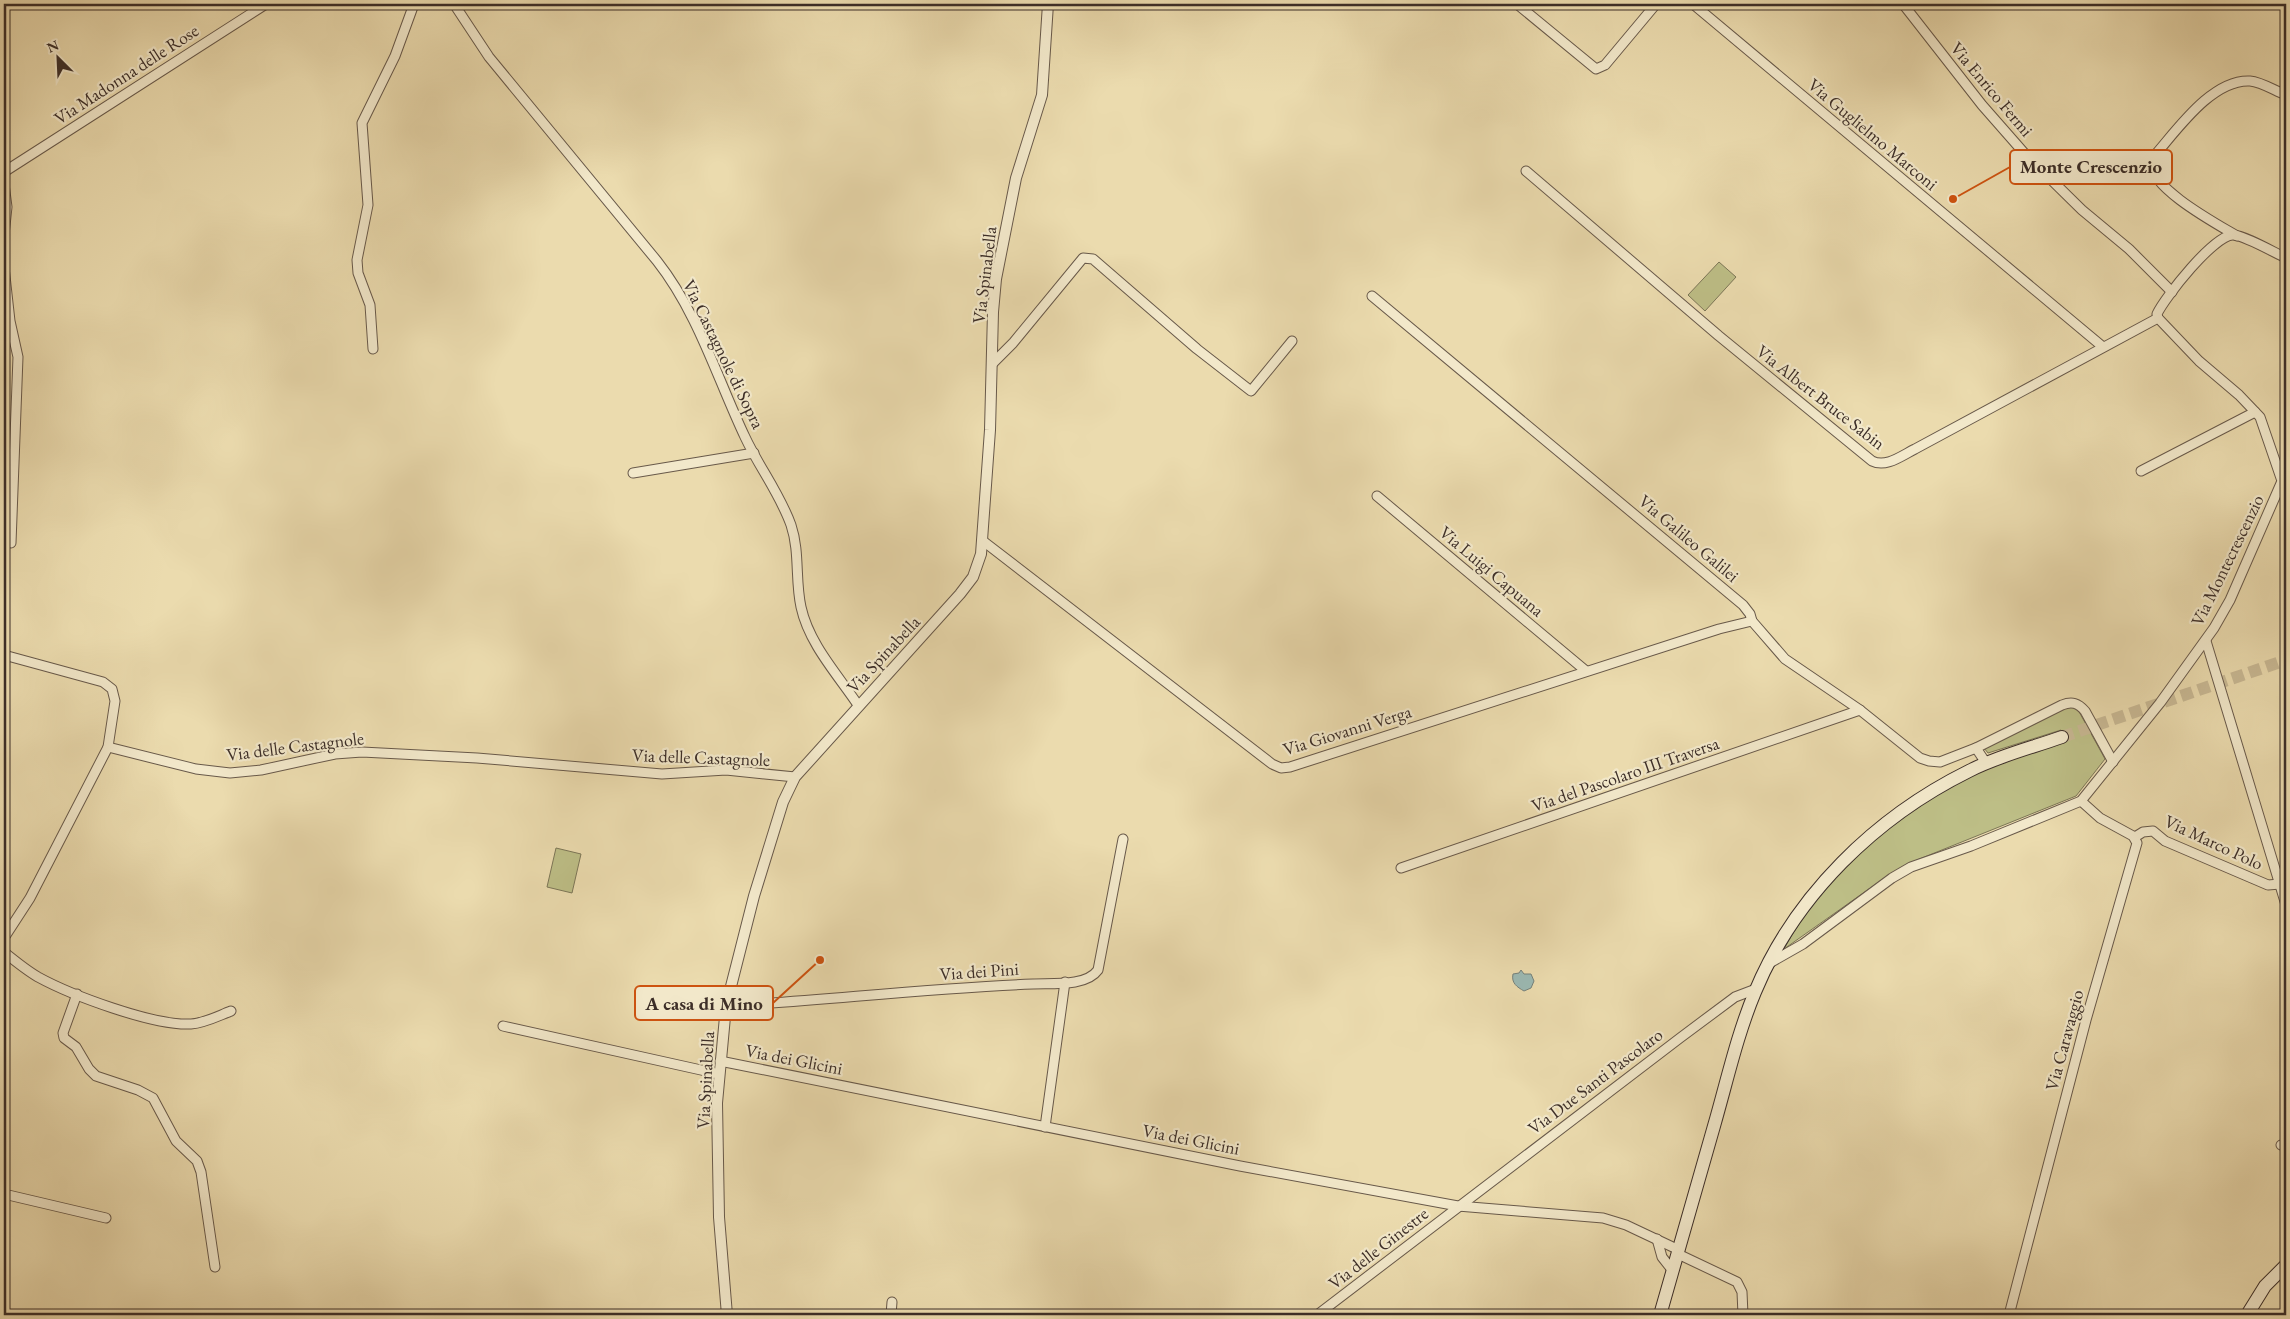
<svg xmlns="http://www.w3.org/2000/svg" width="2290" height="1319" font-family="'EB Garamond',serif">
  <rect width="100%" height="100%" fill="#ebdbae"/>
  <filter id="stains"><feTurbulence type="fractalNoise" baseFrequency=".004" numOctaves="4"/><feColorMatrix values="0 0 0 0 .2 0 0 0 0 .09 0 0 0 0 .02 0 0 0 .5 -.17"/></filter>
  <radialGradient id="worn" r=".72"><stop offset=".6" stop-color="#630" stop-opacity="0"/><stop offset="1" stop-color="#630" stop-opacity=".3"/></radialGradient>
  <g fill="#bdbe86" stroke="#7c7657">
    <path d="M1719,262L1736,277L1705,311L1688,295Z"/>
    <path d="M2069,706L2077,708L2105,759L2076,796L1907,864L1883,879L1784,949C1823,875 1906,804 1982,770C2008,758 2037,750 2065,741L2061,730L1988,753L1984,748Z"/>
    <path d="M556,848L581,854L572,893L547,887Z"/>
  </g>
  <path fill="#9bb9b3" stroke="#75817b" d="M1521,970L1524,974H1531L1534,981L1531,988L1524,991C1517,987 1511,983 1513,974L1519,973Z"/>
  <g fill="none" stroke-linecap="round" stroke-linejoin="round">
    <path stroke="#c8b893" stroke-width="12" stroke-dasharray="12 6" stroke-linecap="butt" d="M2062,737L2286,660"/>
    <defs>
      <g id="minor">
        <path d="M454,4L489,57L657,261C698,313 717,378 745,437C759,467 780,494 791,525C800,552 795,580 801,607C809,644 838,675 858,705"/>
        <path d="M1517,4L1596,69L1605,65L1656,4"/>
        <path d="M1693,4L2103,347"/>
        <path d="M1903,4L1982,105L2025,154L2082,210L2129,249L2172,292"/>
        <path d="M1526,171L1719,336L1872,461C1886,468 1901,456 1915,449L2158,318"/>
        <path d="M4,172L266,4"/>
        <path d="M4,184L7,207L4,235V267L10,321L18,357L11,543"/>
        <path d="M2237,236C2217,224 2150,188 2151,163L2155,155C2177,130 2212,79 2250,81C2262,82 2275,91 2286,95"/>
        <path d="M1372,296L1743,605L1750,614L1752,621L1785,659L1860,710L1920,758L1929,761L1940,762L1976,748L1986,763"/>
        <path d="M373,349L370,305L358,273L357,260L368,205L362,123L395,56L414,4"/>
        <path d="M992,364L1013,343L1083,258L1093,259L1197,349L1251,391L1292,341"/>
        <path d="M2141,471L2255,412"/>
        <path d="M633,473L754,453"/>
        <path d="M1377,496L1586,671"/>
        <path d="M983,541L1272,764L1281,768L1290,767L1719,629L1752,621"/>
        <path d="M2206,641L2286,905"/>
        <path d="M4,655L103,682L112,689L115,701L108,747L30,898L4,938"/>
        <path d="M108,747L196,769L230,773L261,770L335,754L362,752L477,758L662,774L726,770L795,777"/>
        <path d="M1976,748L2062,705C2072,701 2078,703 2085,711L2113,762"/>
        <path d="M2135,837L2143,832L2153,831L2165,841L2268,885L2280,884"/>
        <path d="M1401,868L1860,710"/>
        <path d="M4,952C15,961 26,970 38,977C71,995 153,1026 191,1024C205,1023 218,1016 231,1011"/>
        <path d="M1768,964L1803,944L1892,878L1911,867L1971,846L2081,801L2160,703L2214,628L2230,600L2282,481L2260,417L2239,395L2199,361L2158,318L2157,314C2165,297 2214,235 2233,235C2244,235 2275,253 2286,258"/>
        <path d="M77,994L63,1033L64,1038L76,1047L89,1069L96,1076L138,1090L153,1098L176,1141L197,1161L201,1172L215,1267"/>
        <path d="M726,1006C828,1000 930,988 1033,984C1051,983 1086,987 1098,970L1123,839"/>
        <path d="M503,1026L719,1074"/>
        <path d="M720,1061L1240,1166L1458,1206L1603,1218L1626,1225L1679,1250"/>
        <path d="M1045,1127L1065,982"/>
        <path d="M2281,1145L2286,1146"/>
        <path d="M4,1194L106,1218"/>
        <path d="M1657,1239L1662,1257L1673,1271"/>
        <path d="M1678,1254L1737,1282L1742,1292L1743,1315"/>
        <path d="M891,1315L892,1302"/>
        <path d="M1317,1315L1680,1038L1735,997L1756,989"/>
        <path d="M2009,1315L2086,1020L2137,843L2133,836L2100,818L2081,801"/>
      </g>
      <path id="tertiary" d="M727,1315L719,1217L717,1103L726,1006L754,896L783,802L795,777L960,594L973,577L981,554L990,430L993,312L996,279L1016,178L1042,95L1048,4"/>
      <g id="secondary">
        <path d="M1660,1315C1678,1252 1696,1189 1714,1126C1727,1081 1737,1035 1755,992C1795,895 1876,817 1969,771C1998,756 2031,748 2062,737"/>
        <path d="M2247,1315L2265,1286L2286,1265"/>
      </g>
    </defs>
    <use href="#minor" stroke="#68594a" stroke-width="11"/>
    <use href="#tertiary" stroke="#68594a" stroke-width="12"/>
    <use href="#secondary" stroke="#3c2e28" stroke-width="14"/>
    <use href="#minor" stroke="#f2e8ca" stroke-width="9"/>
    <use href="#tertiary" stroke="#f2e8ca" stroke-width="10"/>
    <use href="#secondary" stroke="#f2e8ca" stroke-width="12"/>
  </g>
  <g text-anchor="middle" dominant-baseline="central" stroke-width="4.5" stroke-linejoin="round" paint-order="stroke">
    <g font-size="18" fill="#3c2e28" stroke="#f2e8ca">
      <text transform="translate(126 74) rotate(-33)">Via Madonna delle Rose</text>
      <text transform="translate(1992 89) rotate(50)">Via Enrico Fermi</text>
      <text transform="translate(1873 134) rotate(40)">Via Guglielmo Marconi</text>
      <text transform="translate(984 275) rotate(-83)">Via Spinabella</text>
      <text transform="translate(724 354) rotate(64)">Via Castagnole di Sopra</text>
      <text transform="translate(1821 397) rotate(38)">Via Albert Bruce Sabin</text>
      <text transform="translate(1689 538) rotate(40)">Via Galileo Galilei</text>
      <text transform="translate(2227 560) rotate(-64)">Via Montecrescenzio</text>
      <text transform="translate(1492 571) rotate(40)">Via Luigi Capuana</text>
      <text transform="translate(883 654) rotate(-47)">Via Spinabella</text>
      <text transform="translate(1347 730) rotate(-17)">Via Giovanni Verga</text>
      <text transform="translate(295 746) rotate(-7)">Via delle Castagnole</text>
      <text transform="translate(701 757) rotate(2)">Via delle Castagnole</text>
      <text transform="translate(1625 774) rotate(-19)">Via del Pascolaro III Traversa</text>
      <text transform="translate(2214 842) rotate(25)">Via Marco Polo</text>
      <text transform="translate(979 971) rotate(-4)">Via dei Pini</text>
      <text transform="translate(2064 1040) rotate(-75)">Via Caravaggio</text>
      <text transform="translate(794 1059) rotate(11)">Via dei Glicini</text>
      <text transform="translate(705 1080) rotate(-87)">Via Spinabella</text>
      <text transform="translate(1595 1081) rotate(-37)">Via Due Santi Pascolaro</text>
      <text transform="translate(1191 1139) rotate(11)">Via dei Glicini</text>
      <text transform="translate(1378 1248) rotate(-38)">Via delle Ginestre</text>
    </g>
  </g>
  <path fill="none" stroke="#ce5310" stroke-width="2" d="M1953 199L2010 167M820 960L773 1003"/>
  <g fill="#ce5310" stroke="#f2e8ca" stroke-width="2">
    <circle cx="1953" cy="199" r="5"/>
    <circle cx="820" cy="960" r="5"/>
  </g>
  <g fill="#f2e8ca" stroke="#ce5310" stroke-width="2">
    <rect x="2010" y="150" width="162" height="34" rx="5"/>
    <rect x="635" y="986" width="138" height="34" rx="5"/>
  </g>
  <g font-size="19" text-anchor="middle" font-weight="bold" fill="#3c2e28">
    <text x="2091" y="173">Monte Crescenzio</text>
    <text x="704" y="1010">A casa di Mino</text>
  </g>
  <rect width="2290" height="1319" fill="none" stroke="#ebdbae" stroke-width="20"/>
  <rect x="5" y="5" width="2280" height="1309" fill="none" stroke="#3c2e28" stroke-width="2.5"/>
  <rect x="10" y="10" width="2270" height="1299" fill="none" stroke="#3c2e28"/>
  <g transform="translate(58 58) rotate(336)" stroke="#f2e8ca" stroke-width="4" paint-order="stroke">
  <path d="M0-4L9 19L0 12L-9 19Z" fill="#3c2e28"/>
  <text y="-8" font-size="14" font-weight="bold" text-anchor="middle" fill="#3c2e28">N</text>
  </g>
  <rect width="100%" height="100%" filter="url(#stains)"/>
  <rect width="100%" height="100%" fill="url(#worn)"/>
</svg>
